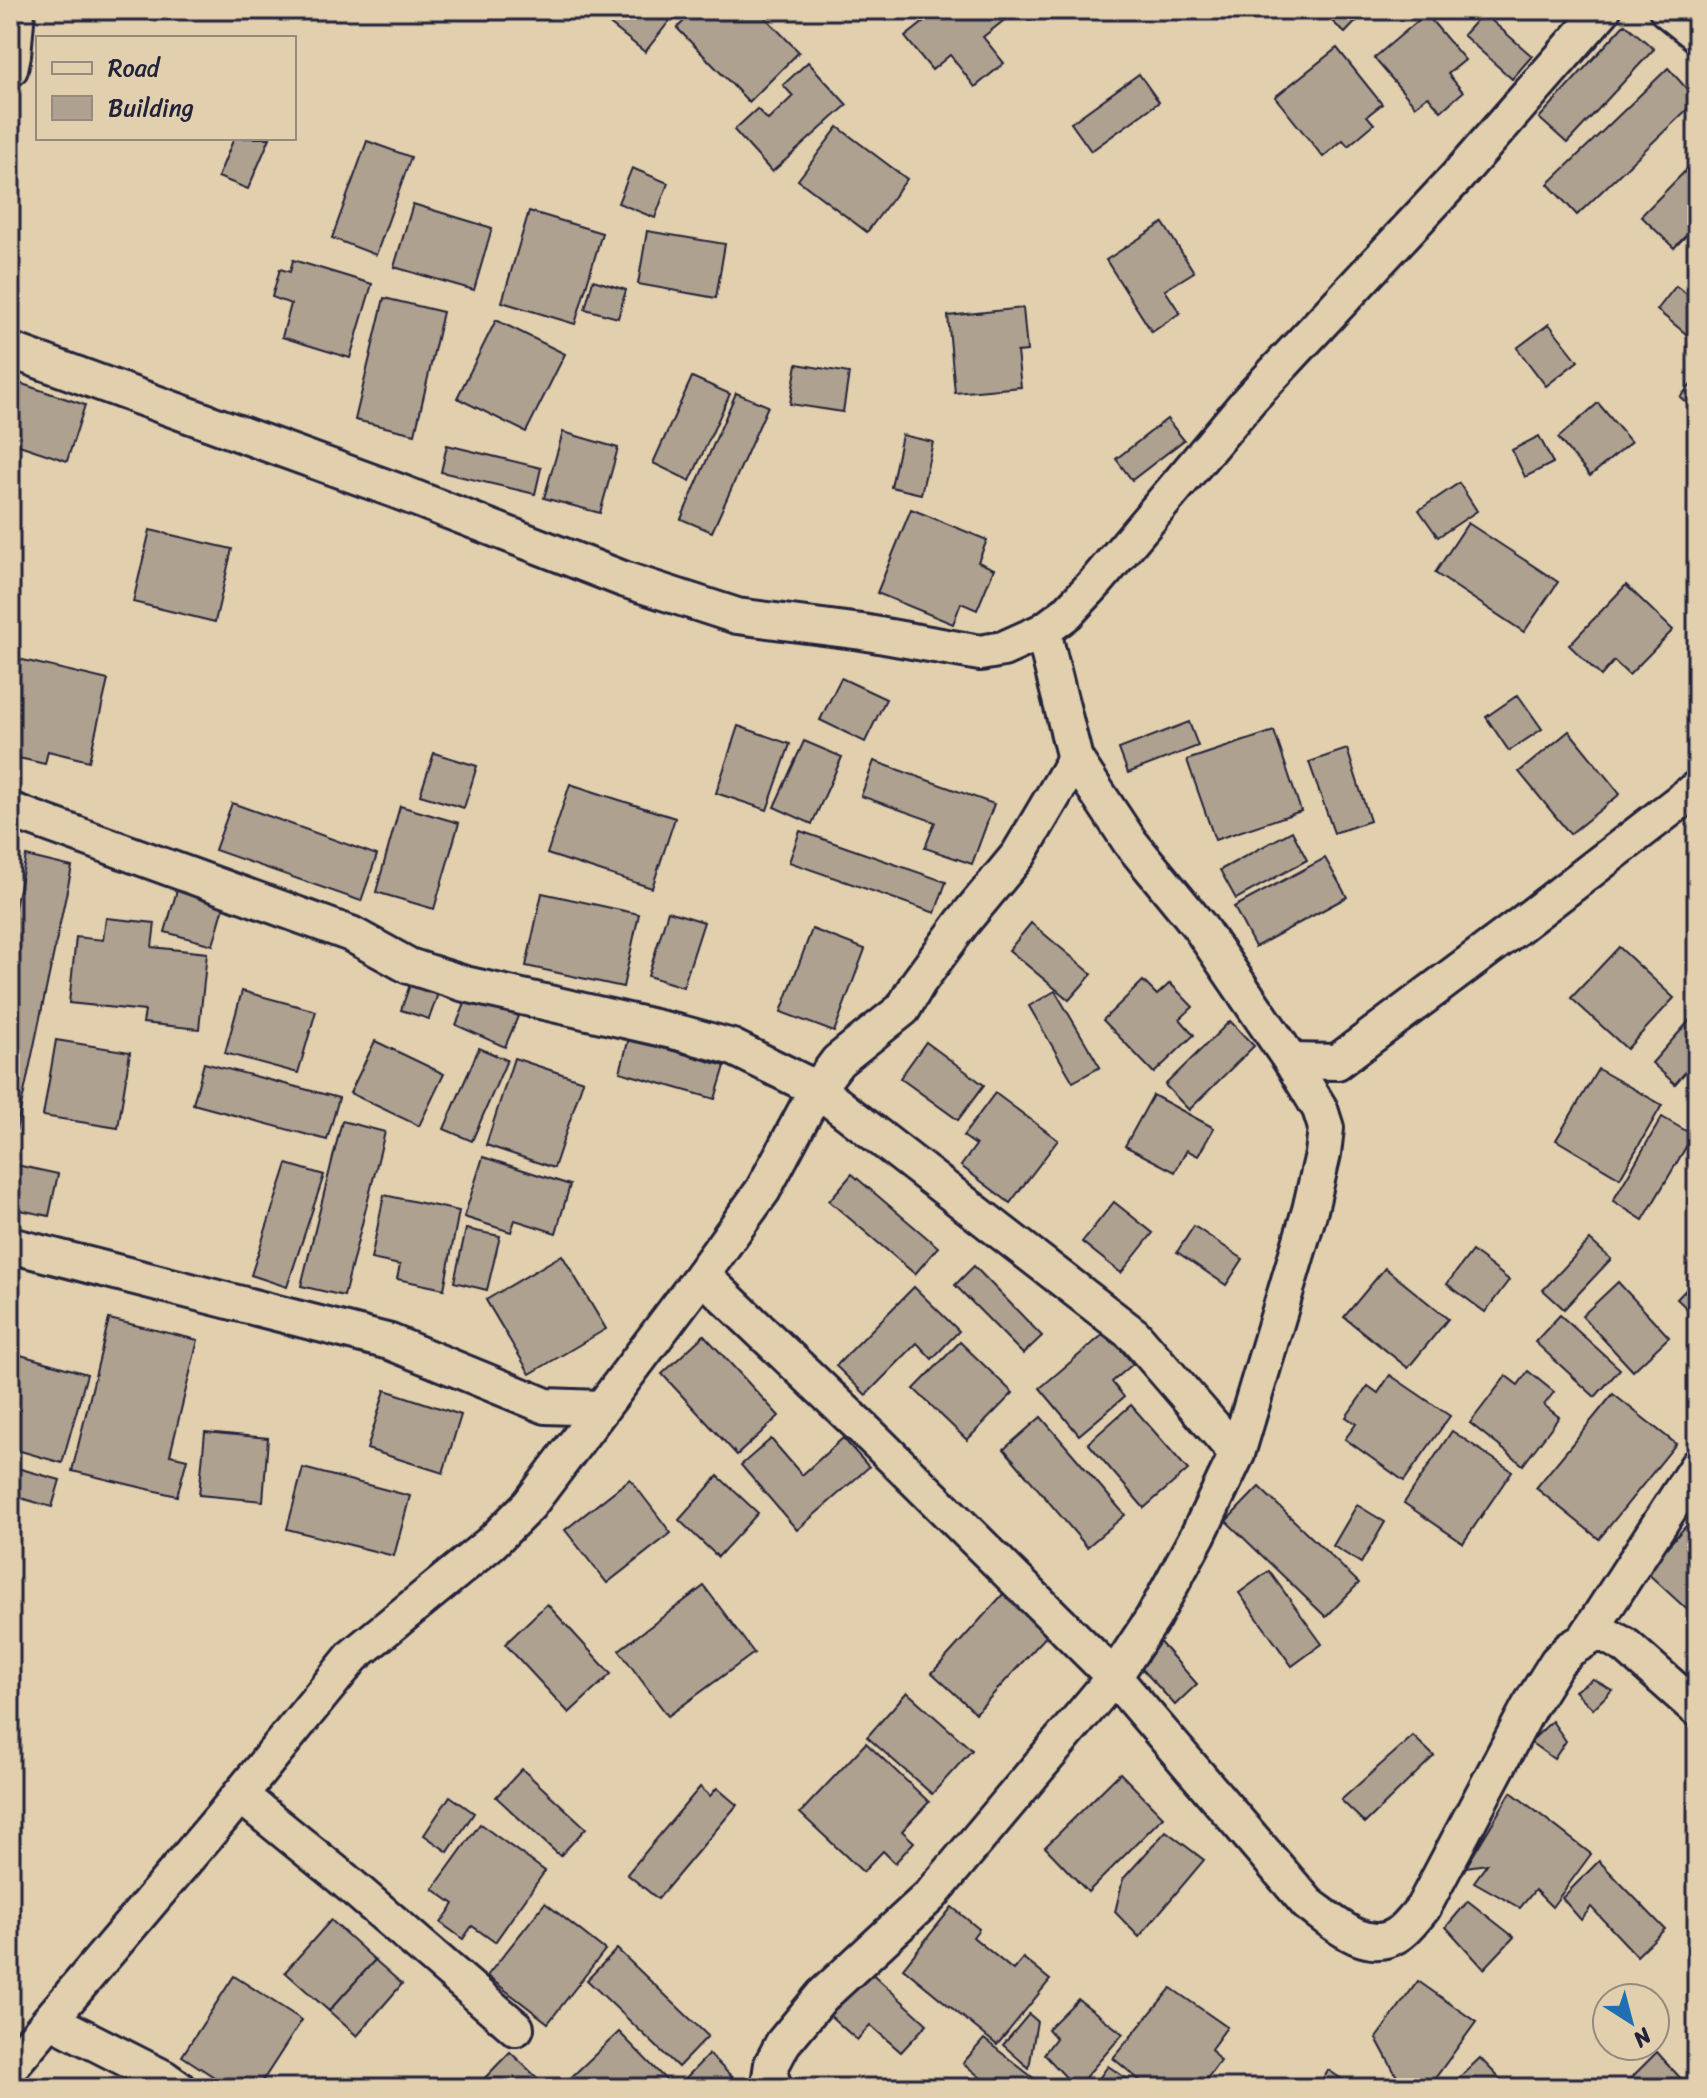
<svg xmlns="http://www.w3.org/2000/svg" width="1707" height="2098" font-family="Sriracha,sans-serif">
  <rect width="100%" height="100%" fill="#e1cfad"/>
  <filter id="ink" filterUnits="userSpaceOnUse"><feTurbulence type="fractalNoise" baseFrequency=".0125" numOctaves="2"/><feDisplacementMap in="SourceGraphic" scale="16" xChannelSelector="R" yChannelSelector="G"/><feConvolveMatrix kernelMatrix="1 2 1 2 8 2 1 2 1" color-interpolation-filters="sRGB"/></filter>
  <g filter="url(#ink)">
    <g fill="#afa18f" stroke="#22223b" stroke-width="2">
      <path d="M592,10H678L645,52Z"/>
      <path d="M695,10H758L799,52L749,102L677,28Z"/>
      <path d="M939,10H1017L983,37L1004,63L975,87L950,55L932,70L905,37Z"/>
      <path d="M1328,10H1367L1345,33L1324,14Z"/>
      <path d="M1483,13L1532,56L1512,79L1463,35Z"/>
      <path d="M1426,14L1465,60L1448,74L1463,92L1441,111L1428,96L1415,106L1374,58Z"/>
      <path d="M1625,24L1654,49L1567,143L1539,118Z"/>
      <path d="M1337,48L1382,104L1367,116L1374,124L1348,146L1343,140L1323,157L1275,97Z"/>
      <path d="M808,62L847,105L772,172L734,130L757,109L768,120L793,96L783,85Z"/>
      <path d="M1668,68L1697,100L1577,215L1548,184Z"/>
      <path d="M1139,74L1159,102L1091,151L1071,123Z"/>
      <path d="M838,127L907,179L867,232L798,180Z"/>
      <path d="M234,138H270L248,189L218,177Z"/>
      <path d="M367,141L411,157L376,255L332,238Z"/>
      <path d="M1697,159V224L1674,248L1641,216Z"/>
      <path d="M632,168L668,183L655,218L618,203Z"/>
      <path d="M413,204L492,228L474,290L394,267Z"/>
      <path d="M529,211L602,233L575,324L502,302Z"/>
      <path d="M1163,223L1194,272L1165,290L1180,313L1152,332L1106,260Z"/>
      <path d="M647,231L725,244L716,298L638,284Z"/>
      <path d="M293,260L372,284L350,358L282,337L291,304L272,297L280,269L290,272Z"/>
      <path d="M593,280L626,290L618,318L585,309Z"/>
      <path d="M1676,286L1696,301L1697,300V343L1657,310Z"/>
      <path d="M384,298L443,312L415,434L355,420Z"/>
      <path d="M1023,308L1027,351L1017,352L1021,387L955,393L948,316Z"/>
      <path d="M496,320L565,354L526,432L457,398Z"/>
      <path d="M1549,324L1578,361L1546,386L1517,348Z"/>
      <path d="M797,364L849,373L843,412L790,404Z"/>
      <path d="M692,377L730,394L690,481L653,463Z"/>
      <path d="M1697,378V412L1680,397Z"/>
      <path d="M10,380L85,405L67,461L10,442Z"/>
      <path d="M736,393L768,406L712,532L681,519Z"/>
      <path d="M1598,403L1631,442L1590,476L1558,438Z"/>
      <path d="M1167,419L1184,440L1132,480L1116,459Z"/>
      <path d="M563,432L618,448L600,513L544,498Z"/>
      <path d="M902,435L933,442L921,494L891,487Z"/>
      <path d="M1539,436L1553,463L1525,477L1512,450Z"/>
      <path d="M447,445L541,468L535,494L441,472Z"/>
      <path d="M1459,483L1477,511L1438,537L1419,510Z"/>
      <path d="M911,509L987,540L978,562L994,569L977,610L961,603L953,624L877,593Z"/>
      <path d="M1468,523L1558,582L1524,632L1435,573Z"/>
      <path d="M150,530L232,549L215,622L133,602Z"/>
      <path d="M1626,585L1673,630L1629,675L1614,661L1601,676L1569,645Z"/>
      <path d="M10,657L108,680L89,761L48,751L45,764L10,756Z"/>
      <path d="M841,678L886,699L865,742L820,720Z"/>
      <path d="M1518,695L1542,729L1509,751L1486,717Z"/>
      <path d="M1189,722L1198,746L1128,773L1119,749Z"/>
      <path d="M738,726L790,744L767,810L716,793Z"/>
      <path d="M1274,731L1301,811L1215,840L1187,760Z"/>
      <path d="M1569,731L1620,794L1570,834L1519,772Z"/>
      <path d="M804,741L842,757L812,824L774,807Z"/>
      <path d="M1347,749L1370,821L1334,833L1309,762Z"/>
      <path d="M434,753L477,766L464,808L420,795Z"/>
      <path d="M874,761L994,804L972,864L925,848L935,822L861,796Z"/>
      <path d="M570,784L675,818L652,888L547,854Z"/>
      <path d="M232,803L377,855L361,901L215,850Z"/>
      <path d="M400,806L459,823L434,909L376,892Z"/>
      <path d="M800,831L946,882L935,913L789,862Z"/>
      <path d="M1292,831L1307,860L1236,899L1220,870Z"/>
      <path d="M26,856L72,867L10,1159V930Z"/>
      <path d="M1325,858L1347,897L1255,947L1234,907Z"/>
      <path d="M177,890L225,903L213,945L165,932Z"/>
      <path d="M542,893L639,914L623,987L526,966Z"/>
      <path d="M668,911L704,922L683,987L648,976Z"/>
      <path d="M106,918L155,923L152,947L207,953L199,1029L143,1023L145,1011L69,1003L76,937L103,940Z"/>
      <path d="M1031,923L1092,974L1069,1000L1009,950Z"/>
      <path d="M812,929L865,949L834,1032L781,1012Z"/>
      <path d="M1619,947L1674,998L1627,1049L1571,998Z"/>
      <path d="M412,979L440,988L429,1019L401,1010Z"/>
      <path d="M1143,981L1157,995L1170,983L1193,1007L1180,1019L1194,1035L1154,1073L1103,1020Z"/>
      <path d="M242,991L316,1011L298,1073L225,1053Z"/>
      <path d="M1055,991L1100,1067L1073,1082L1029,1006Z"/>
      <path d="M470,992L519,1014L505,1047L456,1025Z"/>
      <path d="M1697,1012V1059L1675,1084L1652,1063Z"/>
      <path d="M1230,1021L1254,1046L1189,1110L1165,1085Z"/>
      <path d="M629,1038L725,1066L715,1099L620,1072Z"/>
      <path d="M56,1040L130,1052L118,1128L43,1116Z"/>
      <path d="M375,1041L444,1074L419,1126L350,1093Z"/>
      <path d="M926,1042L984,1085L958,1120L900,1078Z"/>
      <path d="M479,1048L507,1060L472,1141L444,1129Z"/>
      <path d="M514,1058L583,1081L554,1168L486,1145Z"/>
      <path d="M204,1063L339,1098L327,1140L193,1104Z"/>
      <path d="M1598,1069L1662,1105L1620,1178L1556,1140Z"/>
      <path d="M995,1093L1058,1140L1010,1203L961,1166L976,1145L963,1136Z"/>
      <path d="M1153,1095L1214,1128L1198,1156L1187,1150L1175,1172L1125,1146Z"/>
      <path d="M1662,1117L1693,1135L1643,1220L1613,1201Z"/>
      <path d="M342,1121L385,1132L344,1296L301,1286Z"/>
      <path d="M483,1157L570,1185L556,1233L515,1220L511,1232L464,1217Z"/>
      <path d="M12,1164L58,1174L49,1216L10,1208V1174Z"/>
      <path d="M287,1164L324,1175L287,1287L251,1275Z"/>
      <path d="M852,1174L938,1247L915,1274L829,1201Z"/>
      <path d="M384,1195L459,1211L444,1289L397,1279L400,1265L371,1259Z"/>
      <path d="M1114,1202L1153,1233L1121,1273L1082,1242Z"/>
      <path d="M1194,1226L1243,1259L1226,1285L1177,1252Z"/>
      <path d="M466,1229L500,1236L487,1290L454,1282Z"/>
      <path d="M1590,1240L1611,1259L1564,1309L1543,1290Z"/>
      <path d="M1472,1251L1509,1280L1485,1312L1447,1284Z"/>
      <path d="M562,1255L606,1329L530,1374L486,1300Z"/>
      <path d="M10,1265L18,1267L10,1294Z"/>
      <path d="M974,1266L1042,1336L1023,1354L955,1285Z"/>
      <path d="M1385,1268L1448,1319L1408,1368L1344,1317Z"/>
      <path d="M1697,1278V1318L1677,1299Z"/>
      <path d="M1618,1282L1669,1337L1633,1371L1582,1316Z"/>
      <path d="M914,1287L959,1331L932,1359L917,1343L866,1395L836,1366Z"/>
      <path d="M1560,1315L1620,1369L1595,1397L1535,1342Z"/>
      <path d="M109,1319L198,1340L170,1455L187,1459L177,1496L72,1471Z"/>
      <path d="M1106,1332L1133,1364L1112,1382L1124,1397L1079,1435L1040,1388Z"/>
      <path d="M704,1335L779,1416L737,1455L662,1374Z"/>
      <path d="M960,1342L1013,1393L967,1440L914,1389Z"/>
      <path d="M10,1352L87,1374L62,1463L10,1448Z"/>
      <path d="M1528,1371L1554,1392L1544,1405L1559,1417L1523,1465L1470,1423L1506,1376L1518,1385Z"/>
      <path d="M1390,1375L1450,1416L1404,1481L1345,1439L1356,1424L1346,1417L1368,1386L1378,1393Z"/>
      <path d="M385,1390L461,1415L443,1473L367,1449Z"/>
      <path d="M1613,1394L1676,1444L1599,1539L1536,1488Z"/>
      <path d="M1131,1405L1188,1470L1144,1508L1088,1443Z"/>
      <path d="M1041,1417L1125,1515L1087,1547L1004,1449Z"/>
      <path d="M1452,1431L1512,1471L1463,1543L1404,1503Z"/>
      <path d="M205,1432L268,1438L263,1501L199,1495Z"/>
      <path d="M843,1438L869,1467L797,1530L741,1465L771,1439L802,1475Z"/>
      <path d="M10,1466L60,1480L52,1507L10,1495Z"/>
      <path d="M303,1468L410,1496L394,1556L287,1529Z"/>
      <path d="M718,1476L758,1513L718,1557L679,1520Z"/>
      <path d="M630,1479L671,1533L607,1583L565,1530Z"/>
      <path d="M1259,1487L1359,1583L1326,1617L1226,1521Z"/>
      <path d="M1357,1505L1385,1522L1361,1563L1333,1546Z"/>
      <path d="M1697,1514V1612L1694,1616L1645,1571Z"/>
      <path d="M1269,1571L1322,1644L1292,1666L1239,1593Z"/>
      <path d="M704,1586L754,1653L668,1716L619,1650Z"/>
      <path d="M1005,1592L1050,1632L976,1713L932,1673Z"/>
      <path d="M547,1604L611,1674L569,1713L505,1644Z"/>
      <path d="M1157,1639L1197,1684L1175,1705L1134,1660Z"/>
      <path d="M1593,1679L1612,1690L1593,1709L1575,1691Z"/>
      <path d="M907,1692L972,1750L932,1794L867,1737Z"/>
      <path d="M1552,1721L1566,1741L1554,1759L1530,1742Z"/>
      <path d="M1413,1736L1434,1756L1365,1823L1341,1800Z"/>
      <path d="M866,1743L929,1802L902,1831L914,1842L895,1863L883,1851L863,1872L800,1813Z"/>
      <path d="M522,1769L586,1828L560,1856L496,1797Z"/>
      <path d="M1120,1773L1163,1817L1088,1892L1045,1847Z"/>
      <path d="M700,1787L710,1796L717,1788L737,1805L658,1899L627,1874Z"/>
      <path d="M1511,1792L1591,1854L1552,1907L1535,1890L1520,1908L1474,1882L1487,1864L1466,1867Z"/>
      <path d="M450,1796L474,1813L448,1852L424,1835Z"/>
      <path d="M480,1824L545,1871L495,1942L472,1926L463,1939L441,1923L454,1904L433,1889Z"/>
      <path d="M1166,1831L1204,1860L1139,1937L1115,1912L1123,1879Z"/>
      <path d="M1599,1861L1665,1929L1637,1956L1591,1907L1581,1920L1562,1898Z"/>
      <path d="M1468,1901L1514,1937L1484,1969L1446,1927Z"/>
      <path d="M545,1903L605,1950L548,2023L487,1976Z"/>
      <path d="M952,1907L979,1929L973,1937L1013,1970L1023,1958L1050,1980L997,2045L903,1968Z"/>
      <path d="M331,1920L375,1960L329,2011L285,1972Z"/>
      <path d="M617,1949L708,2036L678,2067L587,1980Z"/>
      <path d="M375,1960L402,1984L357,2036L329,2011Z"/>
      <path d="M866,1968L927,2024L901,2052L870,2025L857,2040L826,2012Z"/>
      <path d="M234,1976L302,2020L258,2088H231L182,2056Z"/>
      <path d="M1418,1981L1476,2022L1428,2088H1403L1376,2038Z"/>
      <path d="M1171,1988L1227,2027L1211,2049L1220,2061L1200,2088H1189L1184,2083L1180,2088H1149L1113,2058Z"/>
      <path d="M1078,1999L1123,2034L1076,2088L1044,2054L1056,2038L1048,2029Z"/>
      <path d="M1029,2014L1037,2021L1029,2068L1003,2045Z"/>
      <path d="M619,2032L671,2085L668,2088H566L563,2085Z"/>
      <path d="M984,2039L1046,2088H993L963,2063Z"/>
      <path d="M510,2052L548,2088H475Z"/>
      <path d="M1657,2052L1682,2080L1674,2088H1621Z"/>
      <path d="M709,2054L737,2082L731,2088H676Z"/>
      <path d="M1480,2058L1509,2088H1448Z"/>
      <path d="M1108,2066L1139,2087L1092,2088Z"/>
      <path d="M1328,2070L1356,2088H1309L1306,2085L1308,2082L1317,2088Z"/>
    </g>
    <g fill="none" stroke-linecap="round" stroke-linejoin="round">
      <defs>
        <g id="minor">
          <path d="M1667,10L1697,34"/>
          <path d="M10,69L13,55L17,10"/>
          <path d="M10,350L397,491L623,579L737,616L862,632L980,653L1003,649L1043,631L1067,613L1096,582L1250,399L1456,178L1603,10"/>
          <path d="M10,810L351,934L409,966L465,984L681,1033L732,1047L817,1089L1134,1335L1237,1454"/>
          <path d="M1291,1061L1337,1062L1520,925L1697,788"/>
          <path d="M10,1245L390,1342L546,1406L600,1408"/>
          <path d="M702,1275L878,1443L1114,1677L1308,1904C1332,1921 1366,1955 1397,1935C1407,1929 1415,1917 1423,1908L1529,1707L1557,1662L1570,1649L1594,1635H1606L1626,1646L1697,1709"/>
          <path d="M1585,1639L1697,1466"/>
          <path d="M240,1795L342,1878L516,2028"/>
          <path d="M50,2020L164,2078L178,2088"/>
          <path d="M10,2067L222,1817L353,1656L491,1543L529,1505L702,1275L763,1190L817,1089L838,1061L903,1009L918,983L962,923L1019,854L1075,759"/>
          <path d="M775,2088L770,2077L772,2064L783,2043L822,1996L931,1895L1114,1677L1153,1618L1198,1535L1237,1454L1310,1210L1323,1154L1326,1128L1320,1109L1291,1061L1199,926L1130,842L1075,759L1043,631"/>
        </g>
      </defs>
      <use href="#minor" stroke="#22223b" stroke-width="40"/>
      <use href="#minor" stroke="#e1cfad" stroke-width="34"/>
    </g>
  </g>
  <rect width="1707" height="2098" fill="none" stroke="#e1cfad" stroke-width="40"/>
  <rect x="20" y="20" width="1667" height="2058" fill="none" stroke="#22223b" stroke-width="3" filter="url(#ink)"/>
  <rect x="36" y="36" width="260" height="104" fill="#e1cfad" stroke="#958a7f" stroke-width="2"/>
  <rect x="52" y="62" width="40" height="12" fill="#e1cfad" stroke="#958a7f" stroke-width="2"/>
  <text x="108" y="76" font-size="24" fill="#22223b">Road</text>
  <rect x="52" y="96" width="40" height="24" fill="#afa18f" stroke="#958a7f" stroke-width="2"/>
  <text x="108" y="116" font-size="24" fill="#22223b">Building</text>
  <g transform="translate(1631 2022) rotate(144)"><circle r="38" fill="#e1cfad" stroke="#958a7f" stroke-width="2"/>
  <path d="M0-6L14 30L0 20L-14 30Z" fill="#1f6fb2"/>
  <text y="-12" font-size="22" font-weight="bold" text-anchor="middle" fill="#22223b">N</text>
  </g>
</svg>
